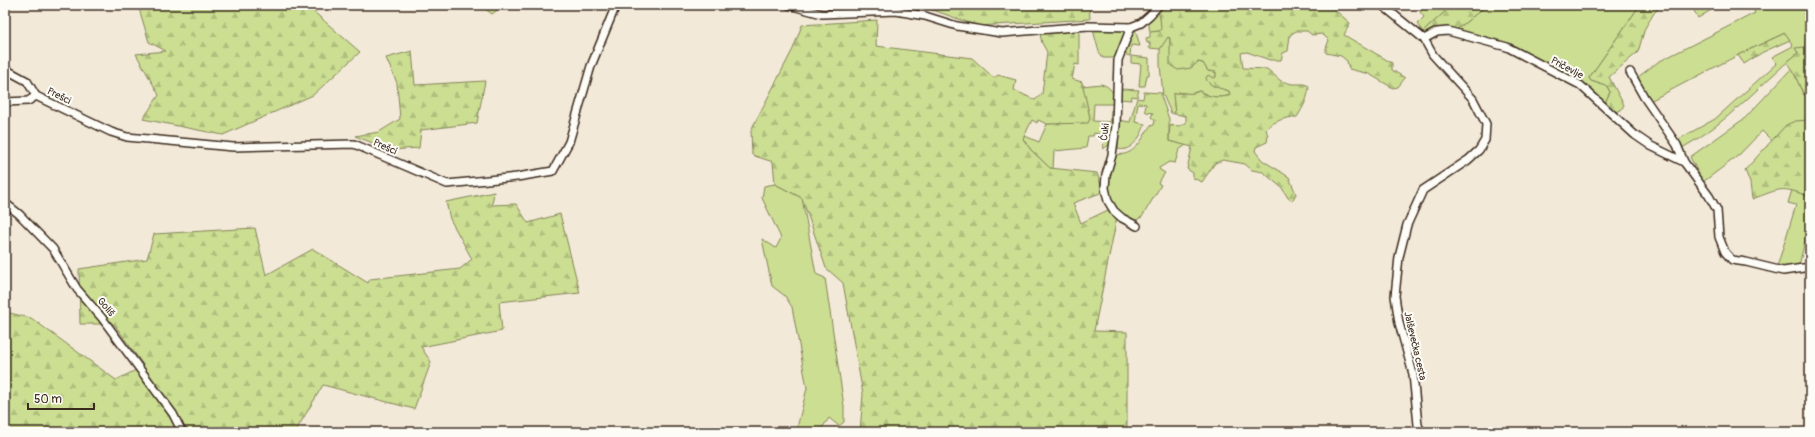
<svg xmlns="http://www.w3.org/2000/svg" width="1815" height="437" font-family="Pangolin,sans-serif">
  <defs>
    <pattern id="forest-firs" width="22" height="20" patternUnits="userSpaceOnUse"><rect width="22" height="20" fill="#cbde92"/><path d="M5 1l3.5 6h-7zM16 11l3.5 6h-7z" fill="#afbf7d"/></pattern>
  </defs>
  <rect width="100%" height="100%" fill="#f3e9d8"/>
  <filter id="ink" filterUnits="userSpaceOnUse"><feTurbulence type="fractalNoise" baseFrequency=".025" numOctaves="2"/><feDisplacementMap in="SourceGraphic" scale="8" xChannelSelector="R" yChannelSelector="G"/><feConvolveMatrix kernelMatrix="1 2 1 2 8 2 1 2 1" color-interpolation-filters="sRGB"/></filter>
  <g filter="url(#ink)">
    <g fill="#cbde92" stroke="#838458">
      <path d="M1427,5H1452L1423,32L1417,24L1424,17L1420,12Z"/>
      <path d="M1487,5H1640L1589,78L1591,81L1607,86L1610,92L1605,103L1526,55L1455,31Z"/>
      <path d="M1751,5H1810V38L1806,41L1805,47L1796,49L1798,53C1759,85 1727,124 1682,148L1677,140L1715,119L1777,63L1772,57L1793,46L1785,33L1746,51L1650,101L1638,77L1658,62L1755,13Z"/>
      <path d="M1157,10L1160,17L1162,28L1160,31L1150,32L1148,21Z"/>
      <path d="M1126,29V31L1117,58H1103L1099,52L1093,30Z"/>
      <path d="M1135,29L1140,46L1131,45L1130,56L1123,54L1132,31Z"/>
      <path d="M1166,37L1170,38V43L1191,68L1197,62L1203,63L1208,71L1216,72V77L1213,78L1212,85L1229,91L1230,95L1224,97H1212L1199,91L1190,94L1178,92L1174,103L1175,114L1171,113L1163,95L1160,65V49Z"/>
      <path d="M1131,56L1149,58V75H1147L1145,86H1139L1141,64L1131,63Z"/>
      <path d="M1792,68L1803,94L1810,99V120C1789,122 1786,126 1772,141L1762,131L1739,155L1703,182L1690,157L1745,118Z"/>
      <path d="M1101,84C1112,87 1114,94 1115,104H1094L1093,121L1110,122L1111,110L1114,111L1110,144L1103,149L1104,138L1099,137V134L1094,133L1093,136H1088L1086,148L1054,151L1053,169L1050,168L1031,150L1023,139L1025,136L1039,142L1047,124L1088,122L1090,118L1082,86Z"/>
      <path d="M1120,89L1139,90L1137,97L1132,96L1131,100L1120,99Z"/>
      <path d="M1144,92L1162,93L1161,96L1169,119V141L1186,145L1179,150L1175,163L1169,162L1159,168L1160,170L1165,173L1158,183L1161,185L1142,217L1134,221C1101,209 1108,182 1114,154C1133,158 1141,141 1150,126L1154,125L1155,120L1151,117L1153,113L1146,112L1145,110L1146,104L1138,103L1135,122L1145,124C1142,135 1131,153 1118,149V120L1130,122L1137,98L1143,99Z"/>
      <path d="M775,184L802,198L816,274L825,278L844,406V422L839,426L829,418L822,428L823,432H796L807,388L792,307L785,296L772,286L762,239L776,248L781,238L762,198L764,186Z"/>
      <path d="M1792,190L1810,197V219L1799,266L1787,269L1777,267L1796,205L1788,203Z"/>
    </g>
    <g fill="url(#forest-firs)" stroke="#838458">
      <path d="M138,5H306L360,52L313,95L223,135L143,119L159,95L136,54L166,51L149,42Z"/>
      <path d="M480,5H504L492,14Z"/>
      <path d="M919,5H1089L1090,19L978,26Z"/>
      <path d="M1161,5H1329L1350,23L1344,35L1392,63V70L1405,78L1398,87L1393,88L1369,74L1349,69L1347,61L1341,56L1326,53V48L1329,40L1322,34L1312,35L1307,31H1296L1290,35L1288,51L1283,53L1281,60H1270L1247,52L1241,53L1243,68L1267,69L1281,81L1292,84H1304L1309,86C1308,98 1304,106 1297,117C1286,117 1274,121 1266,129L1268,136L1267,142L1256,147L1255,151L1262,160L1289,177L1296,194L1292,201L1288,198L1282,188L1263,172L1252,170L1245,164L1223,160L1215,163L1202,182L1193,178V173L1187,169L1192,147L1169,141L1170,125L1180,126L1186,123V116L1175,114L1173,94C1182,91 1191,96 1199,91C1209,97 1219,99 1230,95L1229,91C1221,88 1208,87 1206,78L1208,75L1213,78L1216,77V72L1208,71L1203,63L1198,62L1191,68L1178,70L1170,65V38L1168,37L1160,49L1149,48L1150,43H1147L1146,38L1150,37V32L1160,31L1161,28L1160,17L1157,10Z"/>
      <path d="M1452,5H1487L1455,31L1426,35L1423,32Z"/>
      <path d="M1640,5H1662L1654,13L1645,28L1638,52L1609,77L1624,105L1621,110L1615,112L1605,103L1610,92L1607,86L1591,81L1589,78Z"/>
      <path d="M1691,5H1708L1711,10L1698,18Z"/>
      <path d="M877,20L876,46L972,58L994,78L998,75L1016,80L1014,90L1035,100L1042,94L1047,52L1042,43L1040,34L1079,30V65L1075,64L1072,79L1082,82L1090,118L1088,123L1047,124L1038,120L1037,123L1032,120L1023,139L1031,150L1050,168L1097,173L1103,192L1073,203L1081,223L1108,210L1117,217L1094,331L1127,332V432H860L863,394L843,283L826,268L802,198L775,184L773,162L752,155L751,130L793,49L802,25Z"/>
      <path d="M1785,33L1790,40L1763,52L1744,64L1738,55Z"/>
      <path d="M1810,38V99C1797,90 1798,74 1787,62L1798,53L1795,48L1805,47L1806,41Z"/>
      <path d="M412,51L415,85L485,81L477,123L421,130L419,148L391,150L355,136L379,132L400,119L397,83L386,58Z"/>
      <path d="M1810,120V197C1780,185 1781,189 1752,199L1750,183L1745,170L1786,125L1795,121Z"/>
      <path d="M494,192L492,205L516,204L528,223L560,214L580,293L499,302L502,331L421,347L431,362L414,409L323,385L295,432H5V312L31,318L116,380L144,366L114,324H80L79,269L147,259L154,234L255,228L266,275L313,249L368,283L370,279L460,269L472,259L450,219L446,202Z"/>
    </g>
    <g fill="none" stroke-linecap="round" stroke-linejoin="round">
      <defs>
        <g id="minor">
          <path d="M789,5L822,14L896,11L925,16L957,26L1002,33L1088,26L1131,27L1141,23L1150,15L1159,5"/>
          <path d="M1382,5L1424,39L1433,55L1473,99L1486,124L1485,140L1479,150L1468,160L1423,190L1407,225L1399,257L1395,296L1399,323L1413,374L1418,425L1421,432"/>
          <path d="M1131,27L1118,60L1116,126L1112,155L1106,175L1105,188L1108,201L1114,211L1122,218L1137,226"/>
          <path d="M1424,39L1437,32L1448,31L1507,47L1580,85L1635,135L1651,146L1684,162"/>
          <path d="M5,69L27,81L36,96L111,132L127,137L233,147L354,144L447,184L517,177L553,171L569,142L591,66L616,5"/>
          <path d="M1630,72L1644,97L1677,145L1684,162L1709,196L1717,210L1719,237L1725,252L1732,260L1746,262L1783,271L1810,267"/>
          <path d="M5,102L28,101L36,96"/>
          <path d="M5,203L19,214L53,249L77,289L102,318L173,414L182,432"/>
        </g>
      </defs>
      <use href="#minor" stroke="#3b2a1e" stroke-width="10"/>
      <use href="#minor" stroke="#fdfcf7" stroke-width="7"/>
    </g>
  </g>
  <g text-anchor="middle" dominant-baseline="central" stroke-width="4" stroke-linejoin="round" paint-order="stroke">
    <g font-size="10" fill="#3b2a1e" stroke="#fdfcf7">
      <text transform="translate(1567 68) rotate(28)">Pričevlje</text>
      <text transform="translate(59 96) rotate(26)">Prešci</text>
      <text transform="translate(1105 132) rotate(-84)">Ćuki</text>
      <text transform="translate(385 147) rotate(24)">Prešci</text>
      <text transform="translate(106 307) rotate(50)">Goliš</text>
      <text transform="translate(1415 346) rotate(77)">Jalševečka cesta</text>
    </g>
  </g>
  <rect width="1815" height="437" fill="none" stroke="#fdfcf7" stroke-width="20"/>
  <rect x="10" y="10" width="1795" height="417" fill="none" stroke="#3b2a1e" stroke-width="1.5" filter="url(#ink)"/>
  <path d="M28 403v6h66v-6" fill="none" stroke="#3b2a1e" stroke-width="2"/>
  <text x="34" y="403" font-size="12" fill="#3b2a1e" stroke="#fdfcf7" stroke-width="3" paint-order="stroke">50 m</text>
</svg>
